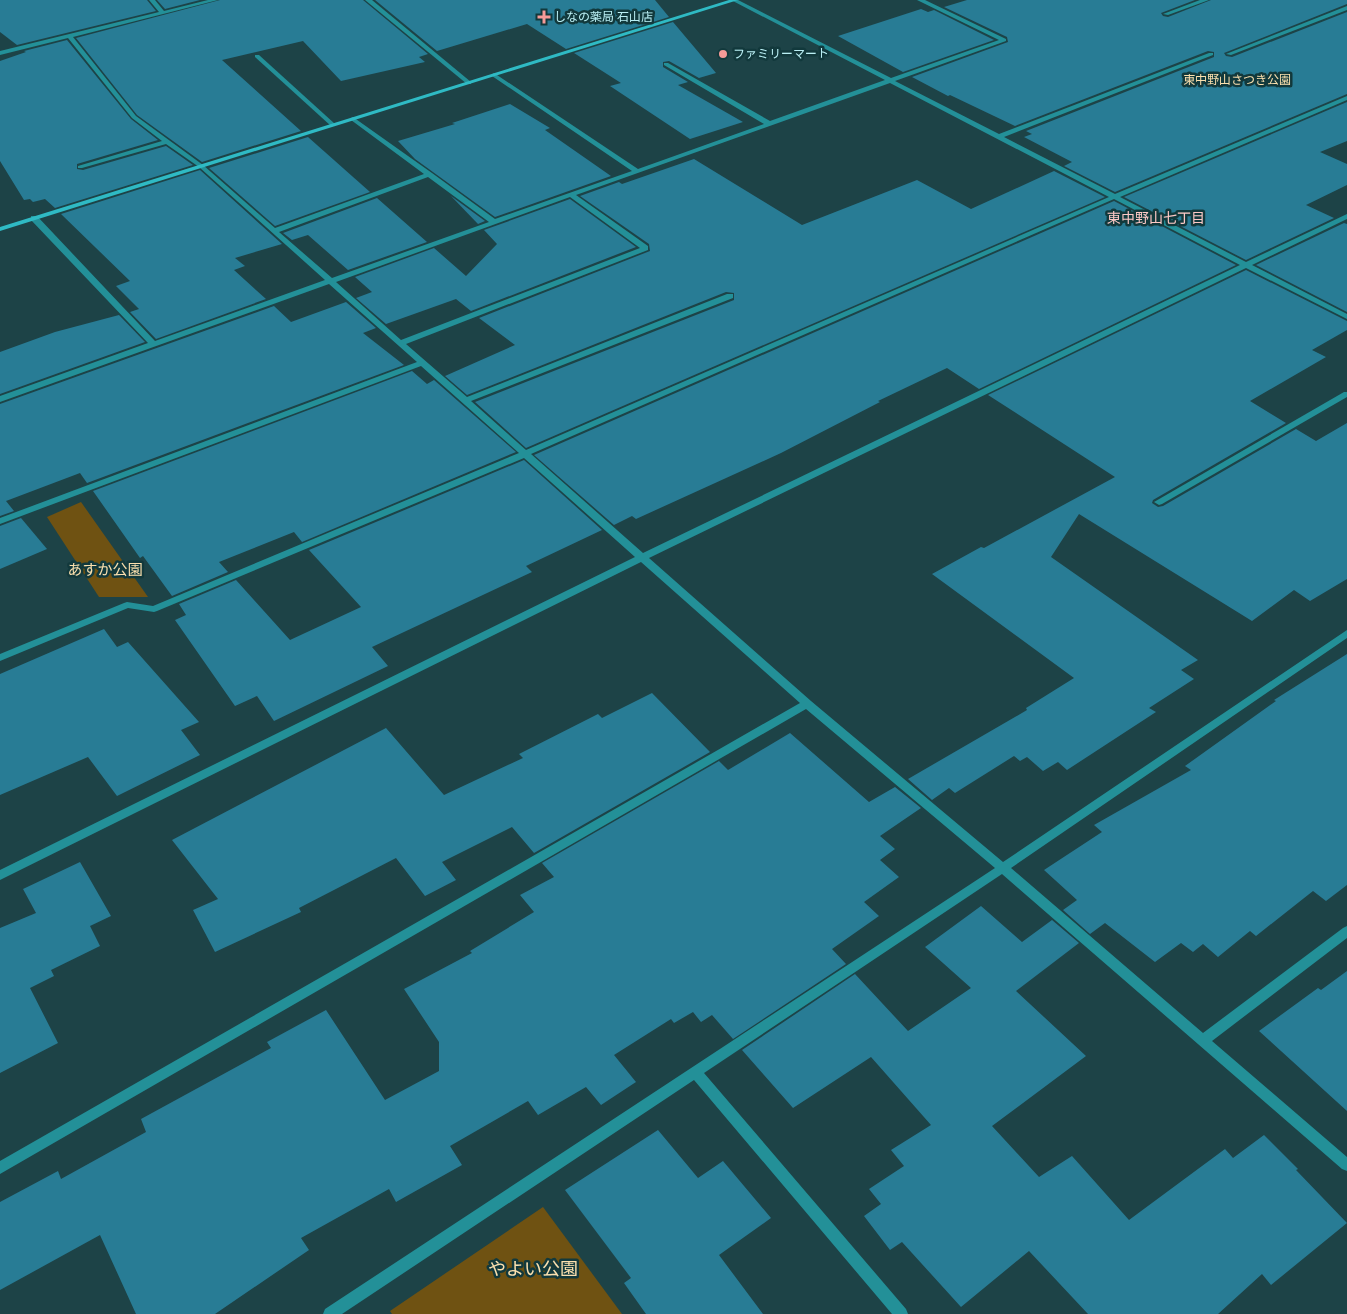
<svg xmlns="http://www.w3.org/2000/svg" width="1347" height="1314" font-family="Figtree,'Noto Sans JP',sans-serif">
  <rect width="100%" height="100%" fill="#1d4347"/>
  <g fill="#6f5212">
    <path d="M81,502L148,597H99L47,517Z"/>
    <path d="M543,1207L622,1314H392L390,1311Z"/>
  </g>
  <g fill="#287c95">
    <path d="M0,0H147L156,11L17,45L0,32Z"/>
    <path d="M157,0H200L165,9Z"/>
    <path d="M220,0H363L428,54L419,57L425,62L341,81L303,41L222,60L301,131L202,162L137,115L76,38Z"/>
    <path d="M375,0H655L669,17L566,49L527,24L437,51Z"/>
    <path d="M967,0H1195L1161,13L1163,16L1168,17L1211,0H1347V4L1224,53L1226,56L1232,57L1347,12V94L1115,192L1064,166L1072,162L1024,137L1032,134L1026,131L1214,57V52L1208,51L1015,126L950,95L948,96L912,77L1008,42L1007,37L944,7Z"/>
    <path d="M921,9L928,12L934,10L994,40L903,72L838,36Z"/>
    <path d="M673,22L716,73L699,78L669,61L663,62V67L688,82L678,85L743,122L690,139L610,86L621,83L574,53Z"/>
    <path d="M67,40L131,119L158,140L77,164V169L83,170L166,146L193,165L55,208L45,199L33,202L30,199L24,200L0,161V61L26,52L24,51Z"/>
    <path d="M1347,102V141L1320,152L1347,164V185L1306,205L1334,218L1246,260L1124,197Z"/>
    <path d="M510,104L550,128L545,130L611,176L495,217L415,159L398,141L455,124L452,123Z"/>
    <path d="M308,137L370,192L275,226L209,168Z"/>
    <path d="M694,159L802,225L917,180L971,209L1054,171L1105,197L526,448L475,402L734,300V293L726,292L467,395L445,376L515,345L479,318L650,251L649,244L580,196L619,182L622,184Z"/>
    <path d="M200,170L282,244L235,258L245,266L234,270L266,299L156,339L130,312L139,309L116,286L130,281L61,214Z"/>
    <path d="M451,196L485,221L478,224Z"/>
    <path d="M377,198L427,242L348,270L308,235L292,240L283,233Z"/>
    <path d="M570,199L636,247L471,311L456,299L386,324L356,298L372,292L355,277L434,248L466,276L497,244L484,230Z"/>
    <path d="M1114,201L1236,265L979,389L947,368L878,401L880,402L781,453L636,519L632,516L614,525L534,455Z"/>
    <path d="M1344,223L1347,224V312L1256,265Z"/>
    <path d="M1246,270L1347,321V330L1312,350L1326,357L1250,401L1286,423L1153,500L1152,503L1158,507L1163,506L1296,429L1316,441L1347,423V579L1310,601L1294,590L1252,621L1079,514L1051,557L1198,660L1181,670L1194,679L1149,708L1156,712L1067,770L1058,762L1043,771L1027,757L1020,761L1014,756L955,793L949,788L932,800L908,779L1027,710L1026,708L1074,678L932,574L981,547L984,548L1115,477L988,395Z"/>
    <path d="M346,302L376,328L363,333L404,365L87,483L80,473L6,501L14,511L0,516V404L274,306L291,322Z"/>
    <path d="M119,315L145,342L0,394V352L55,332Z"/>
    <path d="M412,371L427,384L434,380L516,452L302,542L294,532L219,562L228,572L172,596L143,556L140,558L93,491Z"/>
    <path d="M524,460L602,530L526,566L532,572L372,647L388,666L274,721L257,696L235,706L175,620L186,615L179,604L236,580L290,640L361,607L309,550Z"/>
    <path d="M21,518L47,549L0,569V526Z"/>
    <path d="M104,629L117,647L128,642L199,722L181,730L200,755L117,796L88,757L0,795V674Z"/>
    <path d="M1347,654V885L1326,901L1313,891L1256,936L1250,931L1218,957L1203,944L1193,952L1181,943L1155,962L1105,923L1090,934L1063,910L1077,900L1044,870L1102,832L1094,825L1191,770L1185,766L1276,701L1274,700Z"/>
    <path d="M652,693L710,752L534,853L512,827L442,862L456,880L425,896L396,858L299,908L301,912L215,952L193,910L218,899L172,840L386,728L444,795L523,758L519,754L598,714L602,718Z"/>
    <path d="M790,733L869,802L895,787L921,808L880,836L895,849L880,860L899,877L864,902L879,916L832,949L846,964L733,1039L712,1015L701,1022L693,1012L674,1023L671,1019L614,1055L636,1082L601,1105L586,1087L538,1115L528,1101L450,1146L462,1165L396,1202L389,1189L301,1238L309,1250L215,1314H136L100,1235L0,1290V1202L58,1171L61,1179L146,1132L141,1119L271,1048L267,1042L326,1010L385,1100L439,1071V1042L404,989L472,953L470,951L534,912L520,895L554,877L542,863L719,761L728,770Z"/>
    <path d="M80,862L111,916L90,926L100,946L51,970L54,976L30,988L58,1043L0,1073V928L36,913L23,889Z"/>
    <path d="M981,906L1022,942L1052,920L1079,943L1016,991L1086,1056L992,1126L1039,1177L1072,1156L1129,1220L1225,1149L1233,1158L1264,1135L1298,1169L1296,1170L1347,1223L1271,1285L1262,1274L1218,1314H1088L1029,1251L961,1307L902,1242L890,1250L864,1216L881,1204L869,1189L904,1166L891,1150L931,1125L871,1057L793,1108L742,1050L855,974L908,1031L971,988L925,947Z"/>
    <path d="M1347,971V1111L1259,1031L1318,988L1321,990Z"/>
    <path d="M658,1130L698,1178L723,1161L771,1218L719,1255L763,1314H646L624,1283L631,1278L565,1190Z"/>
  </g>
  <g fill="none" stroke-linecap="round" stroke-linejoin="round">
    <g fill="#239098" fill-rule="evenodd">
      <path d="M149,0H155L164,11L208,0H218L73,37L136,116L203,165L275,228L424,174L351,120V118L353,117L432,173L495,219L632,171L492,76L491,75L494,73L638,169L764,124L664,65V63H668L770,121L885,80L731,0H738L891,78L999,40L917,0H925L1006,39V41L895,81L999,134L1209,53H1213V55L1004,137L1115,194L1347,96V100L1120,197L1246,262L1347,214V219L1252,265L1347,314V319L1246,268L649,558L811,701L1003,862L1347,630V638L1011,868L1203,1033L1343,928L1347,926V938L1212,1041L1347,1157V1171L1342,1169L1002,874L704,1073L906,1309L908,1314H892L694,1080L342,1314H323L325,1309L995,868L806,709L0,1174V1161L800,703L641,562L0,880V870L635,557L524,458L157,611L154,612L128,608L0,661V654L124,603L127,602L153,606L519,453L421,366L0,524V518L417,362L329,284L0,402V396L148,343L31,220V216H37L155,341L325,280L199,167L166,144L82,168H78V166L162,141L132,118L68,38L0,55V51L159,12ZM890,83L1109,197L526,450L471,401L733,298V294H727L467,397L406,344L648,250V246L576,195ZM428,177L489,222L332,278L279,232ZM570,197L640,248L401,340L336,282ZM1114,199L1240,265L643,553L531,454Z"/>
      <path d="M365,0H372L471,82V84H467Z"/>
      <path d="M1200,0H1209L1168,15L1163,14Z"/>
      <path d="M1347,6V10L1231,55L1226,54Z"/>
      <path d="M255,55H259L335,124V126H331L255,57Z"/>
      <path d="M1344,392H1347V397L1162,504L1159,505L1154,502Z"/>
    </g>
    <path fill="#2fbac4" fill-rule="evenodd" d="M729,0H738L0,231V227Z"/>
  </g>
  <g fill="#f59b98" stroke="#12393c" stroke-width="2">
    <path d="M541.5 9.5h5v5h5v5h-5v5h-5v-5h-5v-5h5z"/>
    <circle cx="723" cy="54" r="5"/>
  </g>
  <g text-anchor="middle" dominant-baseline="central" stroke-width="5" stroke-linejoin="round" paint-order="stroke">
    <g font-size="12" fill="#baeff4" stroke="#12393c" text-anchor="start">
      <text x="554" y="17">しなの薬局 石山店</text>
      <text x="733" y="54">ファミリーマート</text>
    </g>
    <g font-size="12" fill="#fbe0ae" stroke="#12393c">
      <text x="1237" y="80">東中野山さつき公園</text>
    </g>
    <g font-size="14" fill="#fdc9c6" stroke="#12393c">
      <text x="1156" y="218">東中野山七丁目</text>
    </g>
    <g font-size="15" fill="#fbe0ae" stroke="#12393c">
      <text x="105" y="570">あすか公園</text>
    </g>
    <g font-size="18" fill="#fbe0ae" stroke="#12393c">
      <text x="533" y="1269">やよい公園</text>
    </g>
  </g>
</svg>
